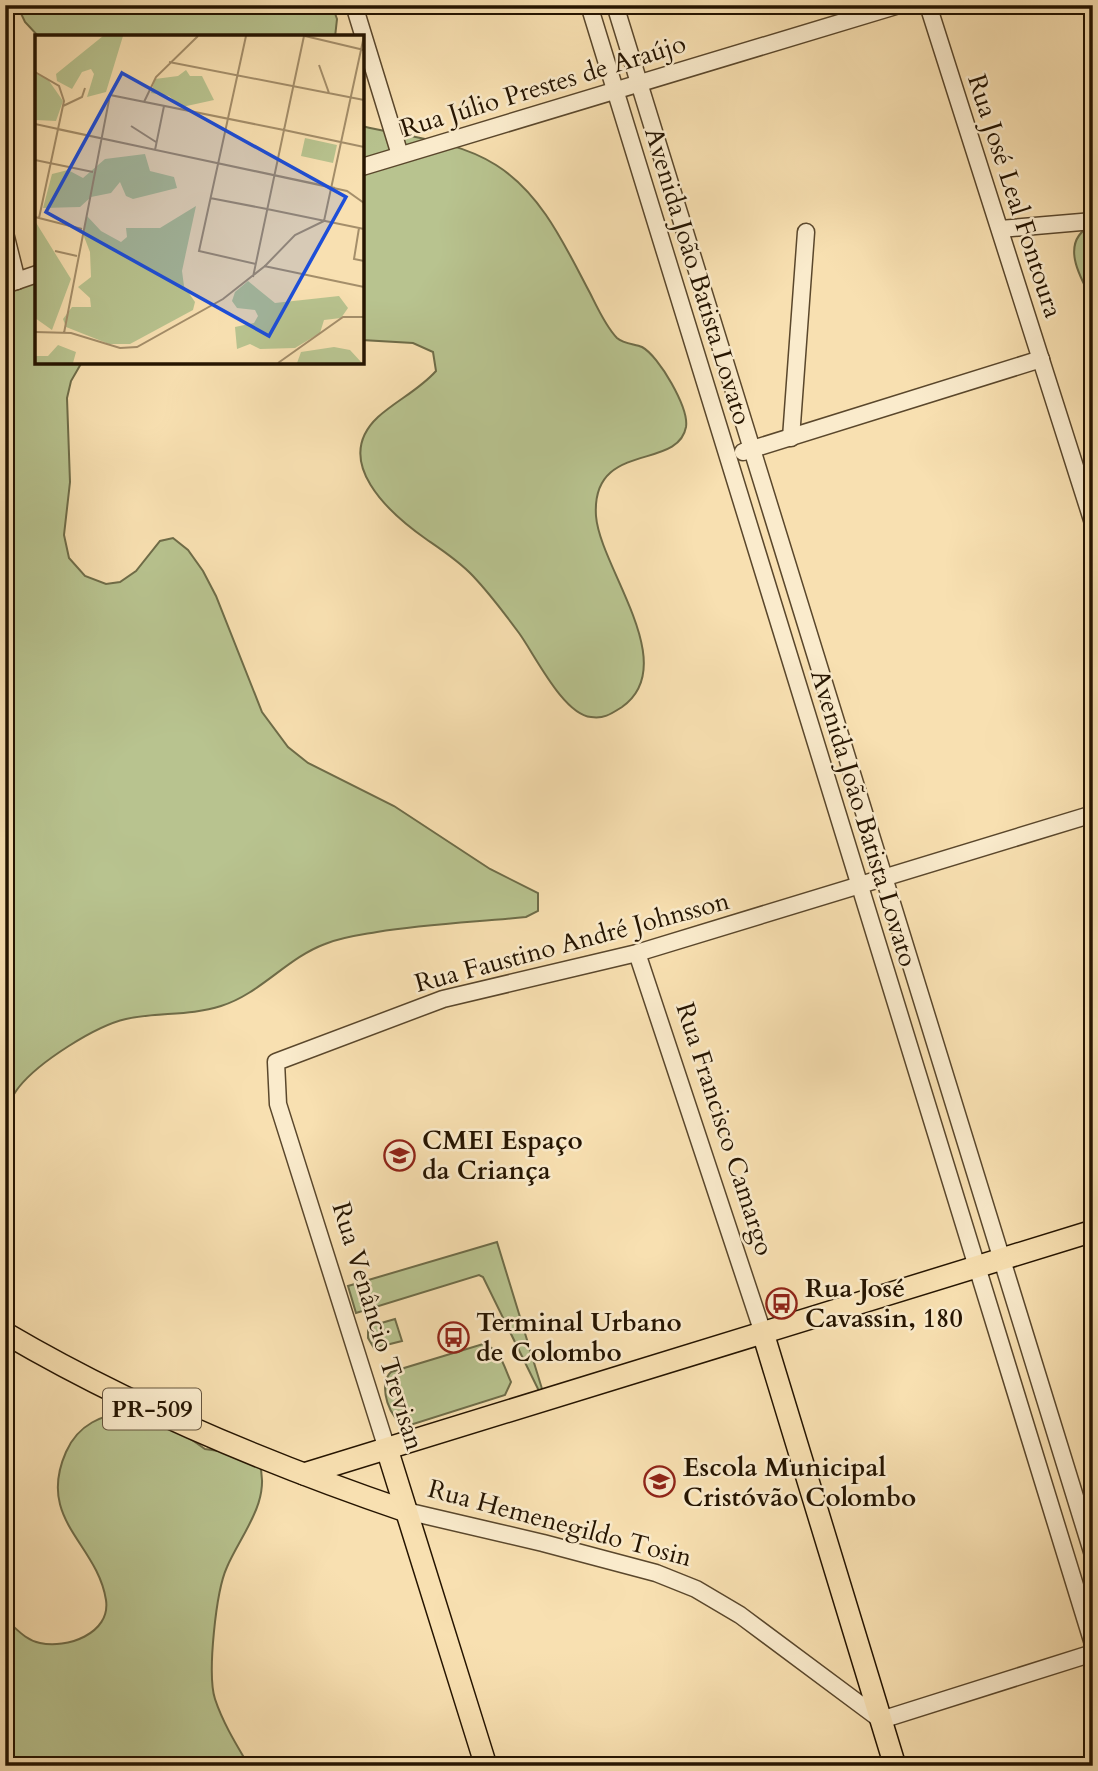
<svg xmlns="http://www.w3.org/2000/svg" width="1098" height="1771" font-family="Cardo,serif">
  <rect width="100%" height="100%" fill="#f8e0b1"/>
  <filter id="stains"><feTurbulence type="fractalNoise" baseFrequency=".00286" numOctaves="4"/><feColorMatrix values="0 0 0 0 .2 0 0 0 0 .09 0 0 0 0 .02 0 0 0 .5 -.17"/></filter>
  <radialGradient id="worn" r=".72"><stop offset=".6" stop-color="#630" stop-opacity="0"/><stop offset="1" stop-color="#630" stop-opacity=".3"/></radialGradient>
  <g fill="#b8c38f" stroke="#6e6c48" stroke-width="2">
    <path d="M17,5H332L337,19L335,37H39L25,22Z"/>
    <path d="M362,126C406,137 457,140 496,165C542,194 565,246 590,293C597,307 606,327 617,338C624,344 635,344 642,347C659,356 689,408 686,427C678,471 591,440 596,516C600,568 682,665 622,707C611,714 604,719 591,717C563,714 535,655 519,633C505,614 489,593 473,576C459,561 442,550 426,539C389,513 331,461 378,417C397,400 419,390 436,371L433,352L413,343L362,340Z"/>
    <path d="M1093,225V301C1080,278 1058,240 1093,225Z"/>
    <path d="M37,277V362H82L71,381L67,398L70,482L64,535L69,558L85,576L106,584L120,582L136,571L160,541L173,538L188,550L203,571L216,596L262,712L288,747L308,763L394,806L490,869L538,893V911L526,917C476,922 427,924 377,932C360,935 342,937 325,944C287,958 260,994 221,1006C190,1016 157,1012 126,1019C95,1026 39,1062 19,1087C14,1093 10,1102 5,1109V295Z"/>
    <path d="M497,1242L543,1392L540,1393L483,1277L479,1275L356,1313L348,1286Z"/>
    <path d="M395,1319L402,1341L374,1348L368,1338V1329L371,1326Z"/>
    <path d="M483,1344C501,1349 504,1367 511,1382L505,1395L407,1426C390,1422 377,1385 391,1372Z"/>
    <path d="M130,1411L178,1430L205,1449L233,1453L259,1462C272,1501 241,1534 227,1567C216,1591 207,1674 215,1699C223,1723 236,1744 249,1766H5V1619C16,1628 25,1640 40,1643C66,1649 111,1634 106,1600C97,1543 36,1520 66,1452C78,1424 102,1415 130,1411Z"/>
  </g>
  <g fill="none" stroke-linecap="round" stroke-linejoin="round">
    <defs>
      <g id="minor">
        <path d="M354,5L400,155"/>
        <path d="M589,5L1093,1644"/>
        <path d="M615,5L1093,1555"/>
        <path d="M928,5L1093,523"/>
        <path d="M362,167L899,5"/>
        <path d="M1000,229L1093,221"/>
        <path d="M5,233L17,281"/>
        <path d="M5,285L37,274"/>
        <path d="M791,438L806,232"/>
        <path d="M743,452L1041,359"/>
        <path d="M637,953L763,1333"/>
        <path d="M387,1449L278,1104L276,1062L443,999L637,953L1093,814"/>
        <path d="M406,1511L543,1543L656,1573L696,1589L740,1615L881,1720L1093,1653"/>
      </g>
      <g id="major">
        <path d="M5,1333C131,1407 268,1464 406,1511"/>
        <path d="M763,1333L895,1766"/>
        <path d="M387,1449L486,1766"/>
        <path d="M304,1474L1093,1231"/>
      </g>
    </defs>
    <use href="#minor" stroke="#5a472c" stroke-width="19"/>
    <use href="#major" stroke="#251400" stroke-width="24"/>
    <use href="#minor" stroke="#faebcc" stroke-width="16"/>
    <use href="#major" stroke="#f8e0b1" stroke-width="21"/>
  </g>
  <defs>
    <symbol id="school-ring" viewBox="-11 -11 22 22"><circle r="9.5" fill="#faebcc" stroke="#8f2418" stroke-width="1.5"/><path d="M0-5L7-2L0 1L-7-2ZM-4 1L0 2.5L4 1V4Q0 6-4 4Z" fill="#8f2418"/></symbol>
    <symbol id="bus-ring" viewBox="-11 -11 22 22"><circle r="9.5" fill="#faebcc" stroke="#8f2418" stroke-width="1.5"/><path d="M-5-6H5V4H4V6H2V4H-2V6H-4V4H-5ZM-3.5-4V0h7V-4ZM-3.5 1.2v1.5H-2V1.2ZM2 1.2v1.5H3.5V1.2Z" fill="#8f2418"/></symbol>
  </defs>
  <g fill-rule="evenodd">
    <use href="#school-ring" x="382" y="1138" width="35" height="35"/>
    <use href="#bus-ring" x="764" y="1286" width="35" height="35"/>
    <use href="#bus-ring" x="436" y="1320" width="35" height="35"/>
    <use href="#school-ring" x="642" y="1464" width="35" height="35"/>
  </g>
  <g text-anchor="middle" dominant-baseline="central" stroke-width="5" stroke-linejoin="round" paint-order="stroke">
    <rect fill="#faebcc" stroke="#65543d" stroke-width="2" x="103" y="1388.5" width="98" height="41" rx="5"/>
    <g font-size="24" font-weight="bold" fill="#251400">
      <text x="152" y="1409">PR-509</text>
    </g>
    <g font-size="26" fill="#251400" stroke="#faebcc">
      <text transform="translate(543 86) rotate(-17)">Rua Júlio Prestes de Araújo</text>
      <text transform="translate(1015 196) rotate(72)">Rua José Leal Fontoura</text>
      <text transform="translate(698 276) rotate(73)">Avenida João Batista Lovato</text>
      <text transform="translate(864 818) rotate(73)">Avenida João Batista Lovato</text>
      <text transform="translate(572 942) rotate(-15)">Rua Faustino André Johnsson</text>
      <text transform="translate(725 1129) rotate(72)">Rua Francisco Camargo</text>
      <text transform="translate(378 1326) rotate(73)">Rua Venâncio Trevisan</text>
      <text transform="translate(560 1523) rotate(15)">Rua Hemenegildo Tosin</text>
    </g>
    <g font-size="26" font-weight="bold" fill="#251400" stroke="#faebcc" text-anchor="start">
      <text x="422" y="1140">CMEI Espaço<tspan x="422" dy="30">da Criança</tspan></text>
      <text x="805" y="1288">Rua José<tspan x="805" dy="30">Cavassin, 180</tspan></text>
      <text x="476" y="1322">Terminal Urbano<tspan x="476" dy="30">de Colombo</tspan></text>
      <text x="683" y="1467">Escola Municipal<tspan x="683" dy="30">Cristóvão Colombo</tspan></text>
    </g>
  </g>
  <g transform="translate(35 35)">
    <rect width="329" height="329" fill="#f8e0b1"/>
    <path d="M68,1H88L71,57L52,62L59,39L56,34L47,37L37,54L22,46L21,39ZM151,35L155,41H167L179,65L147,72L134,61L116,58L120,44L143,41ZM0,38L12,43L28,66L21,86L0,85ZM270,103L302,110L298,128L266,121ZM110,119L115,136L139,142L142,153L98,164L91,161L85,147L76,158L56,162L45,172L8,173L17,139L33,135L48,143L70,124ZM161,171L147,236L149,251L160,267L158,275L95,309H74L31,292L28,284L37,272H56L55,263L43,252L56,242L55,217L48,199L52,181L66,196L86,207L92,202L91,193H125ZM0,186L36,244L17,295L0,283ZM213,246L240,268L304,261L313,273L306,283L289,285L285,298L260,313L225,314L215,309L202,314L200,292L219,288L223,281L220,275L202,273L197,266L200,257ZM23,310L41,317L38,328H0V321H13ZM299,312L315,315L327,328H262L266,317Z" fill="#b8c38f"/>
    <path fill="none" stroke="#a48e6a" stroke-width="2" d="M211,1L164,216L221,229M270,1L329,15M134,27L329,65M284,30L294,58M0,37L24,51L29,66L4,183M109,67L121,42L163,1M28,71L47,62L50,53M0,89L312,156L329,168M96,91L121,107M22,94L300,153M120,115L129,71M0,125L58,137M175,163L232,174M232,174L329,194M0,182L47,194M324,193L319,224L329,226M20,216L42,221M229,231L329,252M230,231L260,200L289,186L329,1M218,242L249,95L329,112M0,297L36,298L85,313L102,312L188,264L230,231M29,298L75,60L249,95L269,1M243,328L308,282H329"/>
    <path fill="#1d4ed8" fill-opacity="0.15" stroke="#1d4ed8" stroke-width="3.5" d="M87,38L311,162L234,301L11,177Z"/>
    <rect width="329" height="329" fill="none" stroke="#251400" stroke-width="3.5"/>
  </g>
  <rect width="1098" height="1771" fill="none" stroke="#f8e0b1" stroke-width="28"/>
  <rect x="7" y="7" width="1084" height="1757" fill="none" stroke="#251400" stroke-width="3.5"/>
  <rect x="14" y="14" width="1070" height="1743" fill="none" stroke="#251400" stroke-width="2"/>
  <rect width="100%" height="100%" filter="url(#stains)"/>
  <rect width="100%" height="100%" fill="url(#worn)"/>
</svg>
